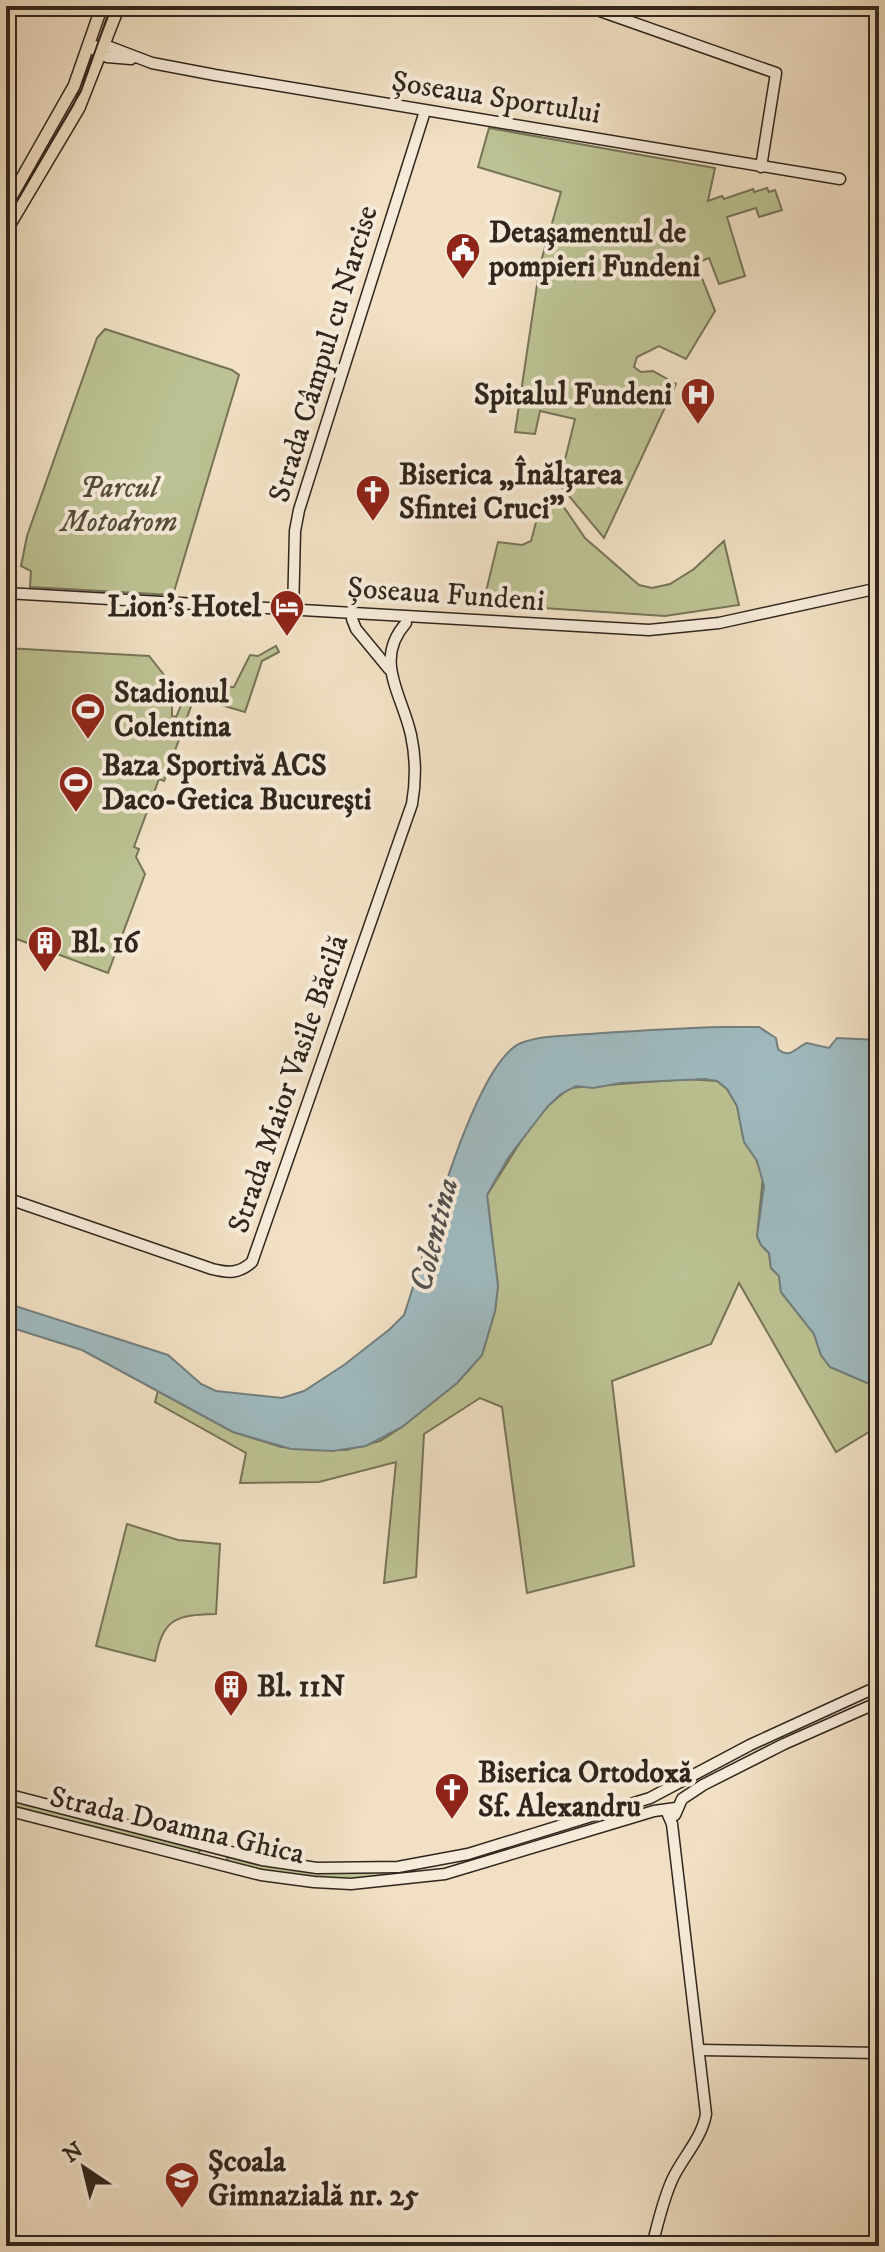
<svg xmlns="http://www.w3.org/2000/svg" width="885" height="2252" font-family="'IM FELL DW Pica',serif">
  <rect width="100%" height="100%" fill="#f1e0c4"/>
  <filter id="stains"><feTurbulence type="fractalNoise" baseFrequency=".0025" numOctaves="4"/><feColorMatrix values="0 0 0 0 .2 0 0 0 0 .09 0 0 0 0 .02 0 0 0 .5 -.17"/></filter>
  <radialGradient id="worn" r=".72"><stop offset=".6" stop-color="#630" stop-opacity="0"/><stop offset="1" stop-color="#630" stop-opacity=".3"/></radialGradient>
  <g fill="#bcc293" stroke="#767458" stroke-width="2">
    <path d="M489,128L715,168L708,201L722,196L724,199L753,189L754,192L767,188L769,192L775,190L782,210L759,217L756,208L727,217L745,276L719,284L709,258L696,263L715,311L686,359L659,346L637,357L634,367L641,372L653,371L676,384L604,538L559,484L575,419L540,411L535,434L515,432L540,265L561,192L478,167Z"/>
    <path d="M105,329L232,370L239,375L173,595L30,587L31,571L21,566L27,536L97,338Z"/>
    <path d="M543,496L557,497L585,538L639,585L652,588L670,584L694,569L724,541L739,605L665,616L483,604L498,542L522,545L531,541Z"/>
    <path d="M276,646L279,652L262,661L245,712L197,698L201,686L234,687L250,655L258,656Z"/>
    <path d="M6,648L149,656L172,685V716L176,717C182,705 183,692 198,687L164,781L159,779L134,847L139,849L136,857L145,874L108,973L6,935Z"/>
    <path d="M685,1079L717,1081L727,1089L737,1106L743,1137L753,1152L763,1177L757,1236L761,1245L769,1253L771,1268L779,1276L781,1292L814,1334L821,1355L830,1367L879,1388V1431L869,1432L836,1452L739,1283L711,1344L612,1381L634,1566L527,1593L502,1407L480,1398L424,1434L416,1577L384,1583L396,1462L319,1482L240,1483L246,1453L155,1402L158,1391L233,1432L281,1447L346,1450L380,1441L402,1427L457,1383L482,1355L495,1311L498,1286L487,1195L529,1128L548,1106L569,1088Z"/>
    <path d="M127,1524L178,1540L220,1544L216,1614C175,1615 163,1618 155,1661L96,1646Z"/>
    <path d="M13,1800L199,1847L201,1850L197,1854L13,1806Z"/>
    <path d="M230,1856C294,1873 346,1875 411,1869L415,1870V1873L360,1880L293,1877L228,1863L227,1858Z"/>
  </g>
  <path fill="#9fbabf" stroke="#737f7e" stroke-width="2" d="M722,1027H759L776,1038L778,1049C790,1060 796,1047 807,1043L829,1048L837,1038L879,1040V1181L872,1187V1195L879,1203V1388L830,1367L821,1355L814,1334L781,1292L779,1276L771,1268L769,1253L761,1245L757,1236L764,1186L757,1161L744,1142L737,1106L727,1089L717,1081L705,1079L621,1083L593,1088L576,1086L561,1094L548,1106L508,1158L487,1195L498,1286L495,1311L482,1355L457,1383L402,1427L366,1446L333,1451L291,1449L233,1432L82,1350L6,1326V1303L168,1355L201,1384L216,1391L282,1398L304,1391L344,1365L390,1329L404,1315C423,1261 473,1062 521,1043C541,1035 566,1036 588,1034C633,1031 677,1028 722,1027Z"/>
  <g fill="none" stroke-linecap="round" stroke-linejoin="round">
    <defs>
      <g id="secondary">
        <path d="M586,6L776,73L761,167"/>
        <path d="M88,46L110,47L152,63L215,75L840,179"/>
        <path d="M93,49L107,57L131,59"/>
        <path d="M6,593L649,630L719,623L879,588"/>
        <path d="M293,614L295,531L299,510L425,111"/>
        <path d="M352,619L356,629L389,669"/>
        <path d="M6,1198L212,1269C228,1273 239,1274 252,1262L412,804C416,781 416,758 411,735C402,694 373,660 406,623"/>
        <path d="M6,1794L262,1860L317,1868L398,1867L468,1854L650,1798L750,1745L879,1686"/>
        <path d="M6,1810L261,1875L314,1882L351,1884L445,1874L654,1811L676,1808"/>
        <path d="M675,1815L682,1799L703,1785L784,1744L879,1702"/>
        <path d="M700,2050L879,2053"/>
        <path d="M652,2246C658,2223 663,2199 673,2178C683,2157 702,2138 706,2114L672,1824L666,1810"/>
      </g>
      <g id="primary">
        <path d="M6,206L74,86L102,6"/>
        <path d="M6,231L79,108L119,6"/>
      </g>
    </defs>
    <use href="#secondary" stroke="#31261d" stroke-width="13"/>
    <use href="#primary" stroke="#31261d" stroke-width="14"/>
    <use href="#secondary" stroke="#f6ebd9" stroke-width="10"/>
    <use href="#primary" stroke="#f1e0c4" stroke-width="11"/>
    <path stroke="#31261d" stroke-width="2" d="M6,220L81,91L111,6"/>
  </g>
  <defs>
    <symbol id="civic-pin" viewBox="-11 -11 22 30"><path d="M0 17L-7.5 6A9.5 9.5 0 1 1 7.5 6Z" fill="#8f2418" stroke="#f6ebd9"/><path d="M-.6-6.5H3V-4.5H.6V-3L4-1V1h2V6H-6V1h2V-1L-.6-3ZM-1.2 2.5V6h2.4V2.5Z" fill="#fff"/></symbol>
    <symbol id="hospital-pin" viewBox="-11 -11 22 30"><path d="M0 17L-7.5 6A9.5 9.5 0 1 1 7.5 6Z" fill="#8f2418" stroke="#f6ebd9"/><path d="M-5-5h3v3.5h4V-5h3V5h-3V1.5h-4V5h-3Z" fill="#fff"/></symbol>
    <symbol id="church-pin" viewBox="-11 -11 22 30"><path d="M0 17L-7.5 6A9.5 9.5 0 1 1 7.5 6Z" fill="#8f2418" stroke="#f6ebd9"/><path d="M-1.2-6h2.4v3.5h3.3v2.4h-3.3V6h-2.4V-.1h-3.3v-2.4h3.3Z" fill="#fff"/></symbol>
    <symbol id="hotel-pin" viewBox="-11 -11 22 30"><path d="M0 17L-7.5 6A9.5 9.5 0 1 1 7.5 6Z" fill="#8f2418" stroke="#f6ebd9"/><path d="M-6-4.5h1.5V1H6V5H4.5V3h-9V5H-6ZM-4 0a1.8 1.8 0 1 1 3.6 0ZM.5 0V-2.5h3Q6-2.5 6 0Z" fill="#fff"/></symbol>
    <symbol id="stadium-pin" viewBox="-11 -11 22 30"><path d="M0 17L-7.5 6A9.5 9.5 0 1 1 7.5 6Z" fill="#8f2418" stroke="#f6ebd9"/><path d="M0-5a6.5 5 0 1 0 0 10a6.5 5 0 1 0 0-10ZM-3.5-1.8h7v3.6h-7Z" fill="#fff"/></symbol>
    <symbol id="building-pin" viewBox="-11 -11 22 30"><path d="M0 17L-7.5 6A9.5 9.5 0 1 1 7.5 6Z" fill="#8f2418" stroke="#f6ebd9"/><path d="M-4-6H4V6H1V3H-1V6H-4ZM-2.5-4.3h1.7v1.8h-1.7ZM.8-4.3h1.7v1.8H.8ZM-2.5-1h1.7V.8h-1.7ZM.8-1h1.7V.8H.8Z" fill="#fff"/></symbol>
    <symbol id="school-pin" viewBox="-11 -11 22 30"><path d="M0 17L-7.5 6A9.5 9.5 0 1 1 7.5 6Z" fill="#8f2418" stroke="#f6ebd9"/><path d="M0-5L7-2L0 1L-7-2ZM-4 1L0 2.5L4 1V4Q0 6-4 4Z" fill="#fff"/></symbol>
  </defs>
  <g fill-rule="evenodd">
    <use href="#civic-pin" x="443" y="230" width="40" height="54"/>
    <use href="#hospital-pin" x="678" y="375" width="40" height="54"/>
    <use href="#church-pin" x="353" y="472" width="40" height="54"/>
    <use href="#hotel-pin" x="267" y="587" width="40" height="54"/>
    <use href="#stadium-pin" x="68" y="690" width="40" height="54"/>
    <use href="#stadium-pin" x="56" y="763" width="40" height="54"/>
    <use href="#building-pin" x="25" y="923" width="40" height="54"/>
    <use href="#building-pin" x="211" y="1667" width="40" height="54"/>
    <use href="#church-pin" x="432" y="1770" width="40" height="54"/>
    <use href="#school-pin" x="162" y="2159" width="40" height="54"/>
  </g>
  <g text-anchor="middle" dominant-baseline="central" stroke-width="8" stroke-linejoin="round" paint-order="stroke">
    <g font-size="30" fill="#31261d" stroke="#f6ebd9">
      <text transform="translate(496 98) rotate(9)">Șoseaua Sportului</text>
      <text transform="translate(324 354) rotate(-73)">Strada Câmpul cu Narcise</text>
      <text transform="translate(446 595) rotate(4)">Șoseaua Fundeni</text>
      <text transform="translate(289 1084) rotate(-71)">Strada Maior Vasile Băcilă</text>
      <text transform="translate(177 1826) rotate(13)">Strada Doamna Ghica</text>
    </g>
    <g font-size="30" font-weight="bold" fill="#31261d" stroke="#f6ebd9" text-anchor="start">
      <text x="489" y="233">Detașamentul de<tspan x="489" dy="34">pompieri Fundeni</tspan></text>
      <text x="672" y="395" text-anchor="end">Spitalul Fundeni</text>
      <text x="399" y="475">Biserica „Înălțarea<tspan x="399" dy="34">Sfintei Cruci”</tspan></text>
      <text x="261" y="607" text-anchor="end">Lion's Hotel</text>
      <text x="114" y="693">Stadionul<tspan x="114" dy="34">Colentina</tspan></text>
      <text x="102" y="766">Baza Sportivă ACS<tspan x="102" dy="34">Daco-Getica București</tspan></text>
      <text x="71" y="943">Bl. 16</text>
      <text x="257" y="1687">Bl. 11N</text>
      <text x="478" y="1773">Biserica Ortodoxă<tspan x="478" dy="34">Sf. Alexandru</tspan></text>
      <text x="208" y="2162">Școala<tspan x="208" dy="34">Gimnazială nr. 25</tspan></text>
    </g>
    <g font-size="30" font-style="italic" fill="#544d3a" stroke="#f6ebd9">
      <text x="119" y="488">Parcul<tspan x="119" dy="34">Motodrom</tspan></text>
    </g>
    <g font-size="32" font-style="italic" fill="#52524e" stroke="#f6ebd9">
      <text transform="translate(435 1235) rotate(-76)">Colentina</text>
    </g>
  </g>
  <rect width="885" height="2252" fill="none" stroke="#f1e0c4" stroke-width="32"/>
  <rect x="8" y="8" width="869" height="2236" fill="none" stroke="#31261d" stroke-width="4"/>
  <rect x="16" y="16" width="853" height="2220" fill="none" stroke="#31261d" stroke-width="2"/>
  <g transform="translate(84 2168) rotate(325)" stroke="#f6ebd9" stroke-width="6" paint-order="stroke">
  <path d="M0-6L14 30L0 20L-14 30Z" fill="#31261d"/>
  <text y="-12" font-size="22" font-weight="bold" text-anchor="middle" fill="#31261d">N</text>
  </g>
  <rect width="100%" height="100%" filter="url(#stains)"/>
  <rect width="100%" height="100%" fill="url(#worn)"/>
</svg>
